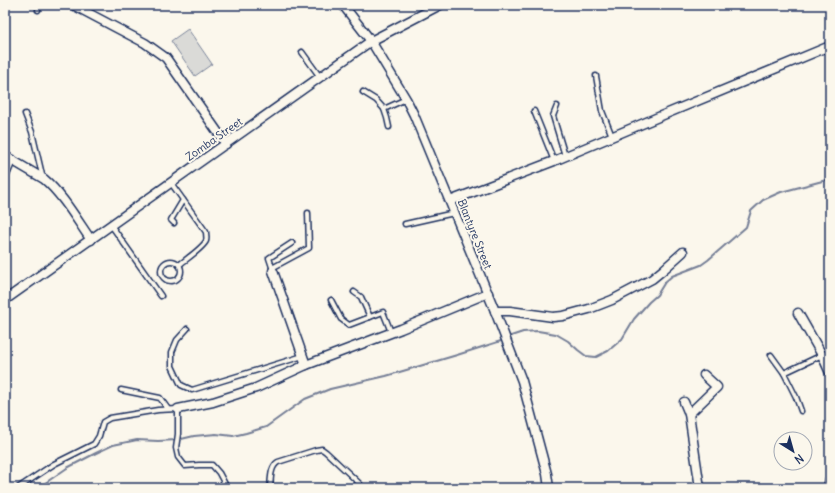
<svg xmlns="http://www.w3.org/2000/svg" width="835" height="493" font-family="Delius,sans-serif">
  <rect width="100%" height="100%" fill="#fbf7ec"/>
  <filter id="ink" filterUnits="userSpaceOnUse"><feTurbulence type="fractalNoise" baseFrequency=".025" numOctaves="2"/><feDisplacementMap in="SourceGraphic" scale="8" xChannelSelector="R" yChannelSelector="G"/><feConvolveMatrix kernelMatrix="1 2 1 2 8 2 1 2 1" color-interpolation-filters="sRGB"/></filter>
  <g filter="url(#ink)">
    <path fill="#dadad7" stroke="#7a849a" d="M188,29L212,64L195,76L171,41Z"/>
    <g fill="none" stroke-linecap="round" stroke-linejoin="round">
      <g stroke="#747e96" stroke-width="2">
        <path d="M511,336L523,332L538,331L556,334L568,341L578,350L586,356L596,357L608,351L622,339L634,319L649,302L657,295L665,282L672,276L701,265L708,260L746,227L751,211L763,200L781,192L830,179"/>
        <path d="M38,488L67,468L96,453L113,445L137,440L158,441L177,440L194,436L216,434L233,436L246,433L266,427L305,399L330,389L386,376L457,355L501,341"/>
      </g>
      <defs>
        <g id="lane">
          <path d="M38,10L40,5"/>
          <path d="M302,52L320,77"/>
          <path d="M596,76L602,111L612,136"/>
          <path d="M363,92L376,100L384,109L406,99"/>
          <path d="M557,106L553,116L565,156"/>
          <path d="M384,109L387,118L389,127"/>
          <path d="M534,111L554,161"/>
          <path d="M25,114L32,132L43,179"/>
          <path d="M5,180L13,161"/>
          <path d="M171,183L206,232C206,234 207,239 206,241C203,248 185,260 179,265"/>
          <path d="M174,223L171,220L183,200"/>
          <path d="M405,224L454,213"/>
          <path d="M111,225L161,296"/>
          <circle cx="171" cy="271" r="10"/>
          <path d="M272,268L309,248L308,213"/>
          <path d="M273,270L269,258L292,243"/>
          <path d="M354,292L361,297L370,317"/>
          <path d="M331,300L341,319L349,325L383,312L391,332"/>
          <path d="M187,329L177,340L172,352V366L181,385L192,390L303,356"/>
          <path d="M771,355L784,373"/>
          <path d="M121,390L160,398L168,409"/>
          <path d="M801,411L796,397L784,373L822,355"/>
          <path d="M18,488L54,464L94,444L99,436L103,422L110,418L158,410L178,409V434L176,448L178,457L185,466L199,465H212L219,473L227,488"/>
          <path d="M270,488C271,479 270,467 278,462L316,450L322,449L326,452L360,484"/>
        </g>
        <g id="street">
          <path d="M73,5L145,43L166,58L226,144"/>
          <path d="M343,5L371,41L406,99L414,115L495,311L522,381L547,474L549,488"/>
          <path d="M5,156L44,179C62,194 77,220 91,240"/>
          <path d="M450,201L554,161L656,118L830,46"/>
          <path d="M273,271L306,365"/>
          <path d="M5,300L371,41L440,5"/>
          <path d="M495,311H510L553,317L563,316L589,309L612,300L652,279L663,270L683,252"/>
          <path d="M798,313L822,355L830,373"/>
          <path d="M684,402L689,414L700,488"/>
          <path d="M178,409L213,402L256,388L306,365L401,329L488,293"/>
          <path d="M689,414L717,387L704,375"/>
          <path d="M828,488L830,479"/>
        </g>
      </defs>
      <use href="#lane" stroke="#1b2f5e" stroke-width="7"/>
      <use href="#street" stroke="#1b2f5e" stroke-width="11"/>
      <use href="#lane" stroke="#fbf7ec" stroke-width="4"/>
      <use href="#street" stroke="#fbf7ec" stroke-width="8"/>
    </g>
  </g>
  <g text-anchor="middle" dominant-baseline="central" stroke-width="4" stroke-linejoin="round" paint-order="stroke">
    <g font-size="11" fill="#1b2f5e" stroke="#fbf7ec">
      <text transform="translate(214 139) rotate(-35)">Zomba Street</text>
      <text transform="translate(475 234) rotate(68)">Blantyre Street</text>
    </g>
  </g>
  <rect width="835" height="493" fill="none" stroke="#fbf7ec" stroke-width="20"/>
  <rect x="10" y="10" width="815" height="473" fill="none" stroke="#1b2f5e" stroke-width="1.5" filter="url(#ink)"/>
  <g transform="translate(793 451) rotate(143)"><circle r="19" fill="#fbf7ec" stroke="#a1a7b3"/>
  <path d="M0-3L7 15L0 10L-7 15Z" fill="#1b2f5e"/>
  <text y="-6" font-size="11" font-weight="bold" text-anchor="middle" fill="#1b2f5e">N</text>
  </g>
</svg>
